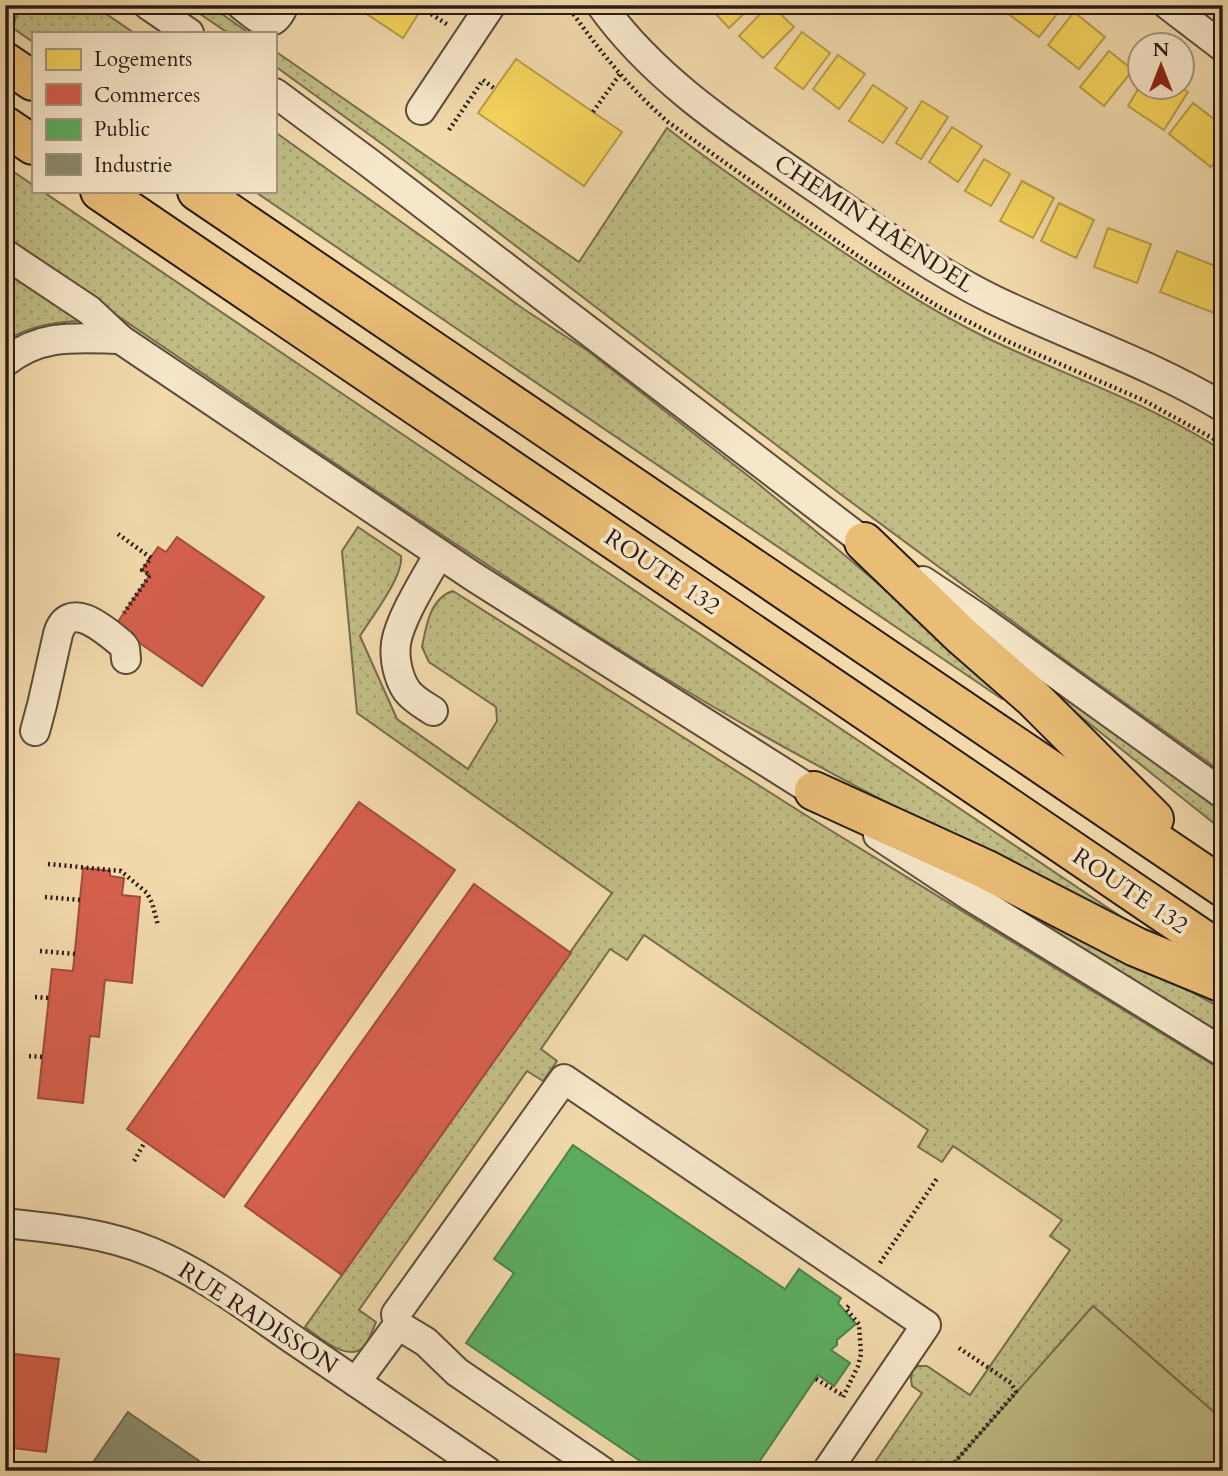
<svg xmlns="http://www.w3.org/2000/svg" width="1228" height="1476" font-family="Cardo,serif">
  <defs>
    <pattern id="grass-dots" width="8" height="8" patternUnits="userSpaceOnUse" patternTransform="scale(1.75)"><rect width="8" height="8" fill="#c1bd85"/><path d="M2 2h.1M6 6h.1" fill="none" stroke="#a6a272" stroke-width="1.8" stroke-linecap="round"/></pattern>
  </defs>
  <rect width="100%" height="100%" fill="#f2daad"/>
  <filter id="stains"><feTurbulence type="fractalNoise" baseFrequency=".00286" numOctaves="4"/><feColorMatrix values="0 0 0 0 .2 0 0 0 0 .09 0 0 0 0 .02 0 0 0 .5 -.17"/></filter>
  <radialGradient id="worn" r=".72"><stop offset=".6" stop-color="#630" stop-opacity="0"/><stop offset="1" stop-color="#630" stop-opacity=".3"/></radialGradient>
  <g fill="url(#grass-dots)" stroke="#766c4e" stroke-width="2">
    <path d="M19,5H93L134,33H33V42L13,28Z"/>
    <path d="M187,5H209L249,33H228Z"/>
    <path d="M275,51L579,262L667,128C715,166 765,199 815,233C870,270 924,307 983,336C1062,375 1149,402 1223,451V773L1062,658L843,496L389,149L275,66Z"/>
    <path d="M275,132L525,310L588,351L756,482L835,547L1007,693L1002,699L254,191H275Z"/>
    <path d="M5,166L33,185V191H42L525,517L1123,918L1120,923C965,842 806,765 657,673C435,536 222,385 5,240Z"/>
    <path d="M5,267L81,319L79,321C55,322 25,327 5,342Z"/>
    <path d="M358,527L401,556C404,576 371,618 360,636L397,719L468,769L497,721L496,707L429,662L422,647C426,626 430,598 453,591L804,814L1223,1071V1471H869L922,1393L912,1386L911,1378L912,1371L918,1366H927L970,1395L1070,1250L1050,1236L1062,1220L953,1146L942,1162L918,1147L928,1130L644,935L627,960L610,949L541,1049L557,1061L543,1081L527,1071L359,1310L376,1322C373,1329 369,1341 364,1347C347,1363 320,1337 305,1327L612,893L357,713L342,551Z"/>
    <path d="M995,648L1223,807V830L1216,825Z"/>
    <path d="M1003,895L1157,973L1223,1009V1039L999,901Z"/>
  </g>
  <path fill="#c1bd85" stroke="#766c4e" stroke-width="2" d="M1093,1306L1223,1420V1471H947Z"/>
  <g fill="#f6d55c" stroke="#b99e47" stroke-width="2">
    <path d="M353,5H424L403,38Z"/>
    <path d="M711,5H753L729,28L709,7Z"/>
    <path d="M769,5H771L794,27L763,58L739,36Z"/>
    <path d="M1012,5H1064L1039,37L1006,12Z"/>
    <path d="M1074,12L1105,37L1079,69L1048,45Z"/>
    <path d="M802,32L830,53L803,89L775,68Z"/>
    <path d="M1109,51L1133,70L1104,106L1080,87Z"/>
    <path d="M838,55L865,74L839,109L813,89Z"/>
    <path d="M516,59L622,132L584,186L478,113Z"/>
    <path d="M873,85L907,108L883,143L849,121Z"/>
    <path d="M1140,86L1182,88L1188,92L1164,130L1128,106Z"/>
    <path d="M922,101L948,117L921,159L896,143Z"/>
    <path d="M1193,103L1223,126V151L1211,167L1169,134Z"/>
    <path d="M952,127L982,146L958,182L929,162Z"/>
    <path d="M984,159L1010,174L991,206L965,191Z"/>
    <path d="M1022,181L1054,198L1033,238L1000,221Z"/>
    <path d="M1059,203L1094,220L1076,258L1041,241Z"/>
    <path d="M1108,228L1151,244L1137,283L1094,267Z"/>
    <path d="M1177,251L1223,269V292L1214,313L1160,292Z"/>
  </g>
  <g fill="#d6604d" stroke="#a24c3c" stroke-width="2">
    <path d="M177,537L264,597L202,686L115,626L150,575L142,570L158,547L166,552Z"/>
    <path d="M359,802L455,870L224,1197L127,1129Z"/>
    <path d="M83,868L110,871V876L124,878L122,895L140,897L132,983L105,980L99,1037L90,1036L83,1103L38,1098L52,969L73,971Z"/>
    <path d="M474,884L571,953L342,1275L245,1206Z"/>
    <path d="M5,1353L59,1359L46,1452L5,1447Z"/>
  </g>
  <path fill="#5aae61" stroke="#4c824a" stroke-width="2" d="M573,1145L785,1289L799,1269L841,1298L838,1303L856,1324L837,1340V1345L831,1350L850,1363L834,1386L818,1375L753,1471H655L466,1343L514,1273L494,1259Z"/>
  <path fill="#8c8c6e" stroke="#6f6a54" stroke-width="2" d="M128,1412L132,1415L214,1471H87Z"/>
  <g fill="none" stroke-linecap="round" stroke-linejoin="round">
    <defs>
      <g id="minor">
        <path d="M148,5L189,33"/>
        <path d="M241,5C259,19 272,34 284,5"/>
        <path d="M601,5C656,82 737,133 813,186C871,226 929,268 992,299C1068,336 1150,363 1223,407"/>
        <path d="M1168,5L1223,47"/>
        <path d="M275,93L368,162L864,542L880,553"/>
        <path d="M421,110L491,5"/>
        <path d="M5,254L89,310L120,339L474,577L830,802"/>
        <path d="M5,362C42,333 76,338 120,339"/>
        <path d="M923,581L980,619L1223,794"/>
        <path d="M433,711C424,705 414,700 407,691C398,678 394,659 396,643C400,618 426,577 439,554"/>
        <path d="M35,731L42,705L58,634C69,597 106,631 122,644L125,648L126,659"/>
        <path d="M878,835L970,896L1223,1052"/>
        <path d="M5,1223C54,1228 106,1233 151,1252C204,1274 250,1310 297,1342C360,1385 423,1428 487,1471"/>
        <path d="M398,1325L426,1342L457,1372L602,1471"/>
        <path d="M356,1382L398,1325L396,1314L564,1079L926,1325L827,1471"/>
      </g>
      <g id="highway">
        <path d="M5,62L33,81"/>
        <path d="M5,126L33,145"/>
        <path d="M100,191L1223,953"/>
        <path d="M197,191L1223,887"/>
        <path d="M864,542L963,637L1033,698L1154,819"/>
        <path d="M814,791L985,869L1136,947L1223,983"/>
      </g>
    </defs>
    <use href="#minor" stroke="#5c4c3c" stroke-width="32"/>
    <use href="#highway" stroke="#2a1c16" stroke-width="42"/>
    <g stroke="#2a1c16" stroke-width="4.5" stroke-dasharray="2 3.5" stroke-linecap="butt">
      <path d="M567,5C597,48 629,88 668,122L797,214L867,262L939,307L1009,342L1143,400L1223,444"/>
      <path d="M422,8L448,25"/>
      <path d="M593,112L620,74"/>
      <path d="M449,130L483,80L495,89"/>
      <path d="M118,534L151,558L142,570L150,575L124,613"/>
      <path d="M48,864L121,871L147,893L152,903L158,925"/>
      <path d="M45,897L80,900"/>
      <path d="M40,951L75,954"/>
      <path d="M35,997L49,998"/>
      <path d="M29,1056L43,1057"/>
      <path d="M134,1161L145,1142"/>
      <path d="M880,1263L938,1177"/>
      <path d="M816,1379L844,1396"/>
      <path d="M843,1397L858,1366L861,1354L859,1324L846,1309L850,1304"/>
      <path d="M947,1471L1016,1392L1011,1383L959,1348"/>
    </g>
    <use href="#minor" stroke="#f7e7ca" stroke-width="28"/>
    <use href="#highway" stroke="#e9bd76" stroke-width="38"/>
  </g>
  <g text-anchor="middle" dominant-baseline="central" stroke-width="7" stroke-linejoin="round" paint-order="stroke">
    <g font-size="24" fill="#2a1c16" stroke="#f7e7ca">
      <text transform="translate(874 224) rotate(33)">CHEMIN HAENDEL</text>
      <text transform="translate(662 572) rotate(34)">ROUTE 132</text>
      <text transform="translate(1130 891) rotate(34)">ROUTE 132</text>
      <text transform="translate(258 1318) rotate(33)">RUE RADISSON</text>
    </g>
  </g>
  <rect width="1228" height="1476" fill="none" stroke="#f2daad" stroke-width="28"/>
  <rect x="7" y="7" width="1214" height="1462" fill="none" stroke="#2a1c16" stroke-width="3.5"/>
  <rect x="14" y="14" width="1200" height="1448" fill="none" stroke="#2a1c16" stroke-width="2"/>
  <rect x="32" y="32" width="245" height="161" fill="#f7e7ca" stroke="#a59682" stroke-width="2"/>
  <rect x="46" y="49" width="35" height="21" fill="#f6d55c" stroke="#a59682" stroke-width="2"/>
  <text x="94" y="66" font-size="21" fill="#2a1c16">Logements</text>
  <rect x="46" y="84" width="35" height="21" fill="#d6604d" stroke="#a59682" stroke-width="2"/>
  <text x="94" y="102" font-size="21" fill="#2a1c16">Commerces</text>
  <rect x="46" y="119" width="35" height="21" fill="#5aae61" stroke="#a59682" stroke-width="2"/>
  <text x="94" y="136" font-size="21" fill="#2a1c16">Public</text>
  <rect x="46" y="154" width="35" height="21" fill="#8c8c6e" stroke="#a59682" stroke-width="2"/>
  <text x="94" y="172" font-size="21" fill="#2a1c16">Industrie</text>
  <g transform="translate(1161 66)"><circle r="33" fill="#f7e7ca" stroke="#a59682" stroke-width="2"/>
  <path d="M0-5L12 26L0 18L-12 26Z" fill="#8f2418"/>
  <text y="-10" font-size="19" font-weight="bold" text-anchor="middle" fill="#2a1c16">N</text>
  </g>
  <rect width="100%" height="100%" filter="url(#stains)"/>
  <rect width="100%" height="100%" fill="url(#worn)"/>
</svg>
